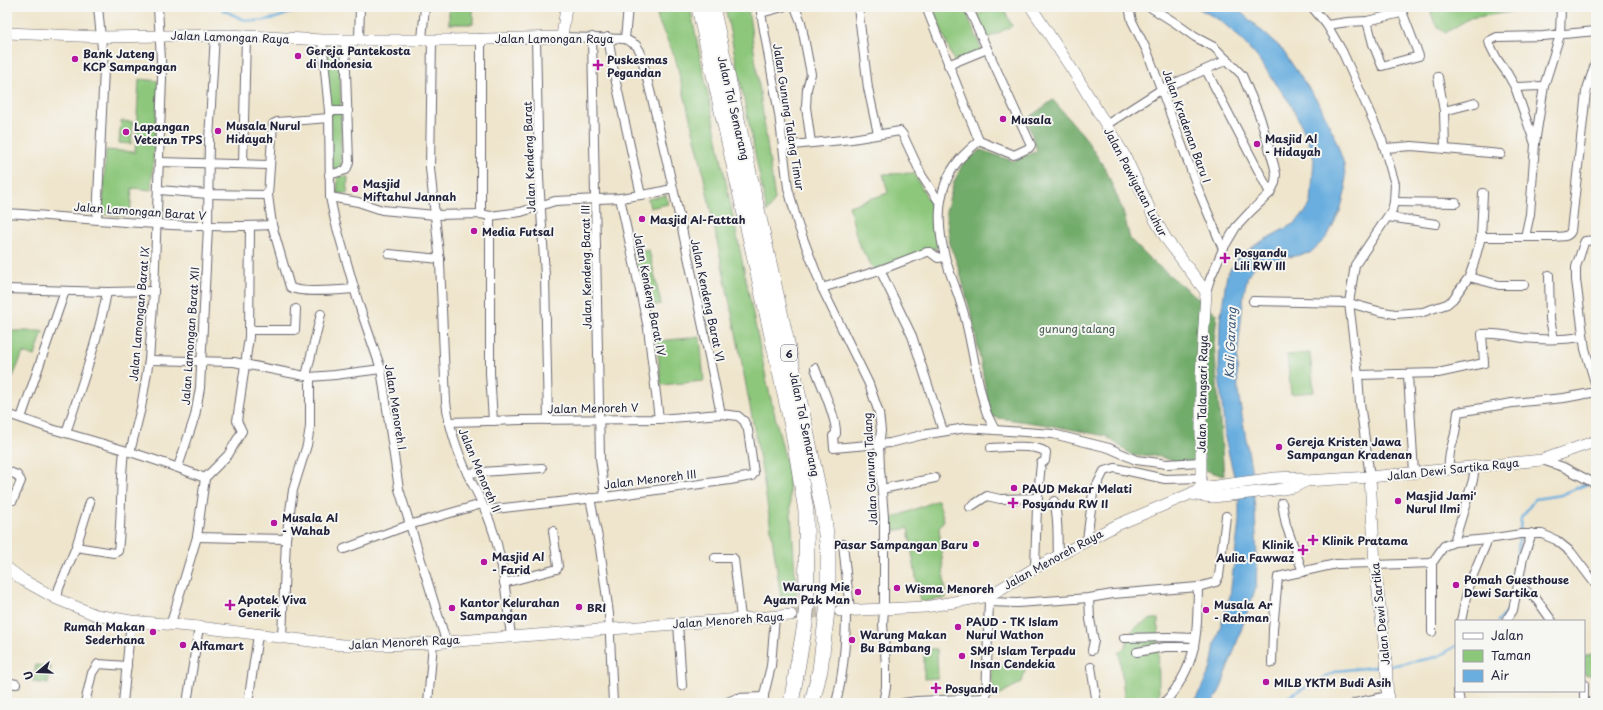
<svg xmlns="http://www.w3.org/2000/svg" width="1603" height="710" font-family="'Playpen Sans',sans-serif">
  <rect width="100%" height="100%" fill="#f6f6f2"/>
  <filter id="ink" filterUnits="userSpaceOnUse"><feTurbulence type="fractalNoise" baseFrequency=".025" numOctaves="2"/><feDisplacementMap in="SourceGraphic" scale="8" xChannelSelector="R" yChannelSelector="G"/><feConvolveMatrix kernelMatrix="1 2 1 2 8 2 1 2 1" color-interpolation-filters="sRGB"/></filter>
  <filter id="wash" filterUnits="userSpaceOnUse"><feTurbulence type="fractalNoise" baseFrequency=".012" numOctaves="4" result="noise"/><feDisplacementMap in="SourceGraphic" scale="16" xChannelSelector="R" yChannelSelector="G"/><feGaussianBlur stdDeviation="0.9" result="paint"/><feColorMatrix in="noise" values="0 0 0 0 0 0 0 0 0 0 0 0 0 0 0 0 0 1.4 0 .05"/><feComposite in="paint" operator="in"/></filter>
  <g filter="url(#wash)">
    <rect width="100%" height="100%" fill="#efe5cc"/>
    <g fill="#8dc77b" stroke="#58745b">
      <rect x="449" y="7" width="24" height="17"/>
      <path d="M656,7H690L768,387L788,470L797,601L782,604L763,476L739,348L701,163L675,57L658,20Z"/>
      <path d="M725,7H748L775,200L767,212Z"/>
      <path d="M932,7H964L984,55L956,66Z"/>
      <path d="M994,7H1003L1012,26L988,38L977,15Z"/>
      <path d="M1429,7H1532V9L1470,18L1445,33L1435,24Z"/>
      <path d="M324,44L339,45L341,113V168L332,169Z"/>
      <path d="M139,79L159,81L151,190L132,188L130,216L102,214L106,150L135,152Z"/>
      <path d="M121,121L133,122L131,144L119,143Z"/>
      <path d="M914,173L936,215L938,247L874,270L858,243L849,206L888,193L883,174Z"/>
      <path d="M338,176L348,177L347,194L337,193Z"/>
      <path d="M666,195L668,204L650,208L648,199Z"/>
      <path d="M649,250L661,304L646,307L634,253Z"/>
      <path d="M7,331H43L35,356L23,353L7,391Z"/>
      <path d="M700,337L704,381L661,385L657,341Z"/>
      <path d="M1310,353L1314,392L1291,394L1287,355Z"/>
      <path d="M938,500L944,520L939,527L946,598L920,602L908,528L888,532V520Z"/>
      <path d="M1152,619H1158L1159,694L1152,703H1125L1119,652C1131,644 1125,639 1132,631C1137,625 1145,622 1152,619Z"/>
      <path d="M924,649H937L938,678L924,679Z"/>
      <path d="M1596,652V676L1584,674V657Z"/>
      <path d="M1027,662L1022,682L993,698L991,665Z"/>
      <path d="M36,665L51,667L48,684L33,682Z"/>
    </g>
    <path fill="#72ac6b" stroke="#4a6753" d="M1053,100L1084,136L1106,170L1123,211L1130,239L1151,260L1217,314L1214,343L1224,476L1154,455L1133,456L1106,436L1048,425L991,417L972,317L959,269L950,244L946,211L954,182L963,163L981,150L1013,161L1037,151L1027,119Z"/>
    <path fill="#69aedf" stroke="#46688d" d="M1196,7H1235L1281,48L1320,105L1334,135L1344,164L1346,189L1340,211L1327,237L1310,253L1258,263L1248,275L1244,292L1237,360L1238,392L1251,468L1255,509L1257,560L1256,587L1221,688L1213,703H1194L1211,668L1215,643L1230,596L1239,522V497L1225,438L1219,371L1220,321L1227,274L1238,258L1255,245L1293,224L1304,214L1311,203L1314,159L1306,135L1292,106L1257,57L1240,38L1221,21Z"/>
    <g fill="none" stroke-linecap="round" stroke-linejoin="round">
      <g stroke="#69aedf" stroke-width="2.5">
        <path d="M221,7L223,10C230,13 238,18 246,20C266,24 286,15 304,7"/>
        <path d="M1596,362V369"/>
        <path d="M1515,581L1521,518L1535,499L1561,495L1589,483"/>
        <path d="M1498,621L1510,609"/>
        <path d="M1390,666L1437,657L1456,646"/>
        <path d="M1273,703L1284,699L1336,671L1383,666"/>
      </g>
    </g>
  </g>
  <g filter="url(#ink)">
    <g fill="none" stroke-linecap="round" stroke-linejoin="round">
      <path stroke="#c6beaf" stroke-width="11" stroke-dasharray="11 5.5" stroke-linecap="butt" d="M791,615L834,611"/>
      <defs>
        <g id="street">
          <path d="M783,7L761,13L779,114L788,188L798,225L822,288L869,384L879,413L881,431L879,444L880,468L884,517V608L883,624L886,665V687L883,703"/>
          <path d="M795,7L801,22L811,74L807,89L806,107L811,143"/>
          <path d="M858,7L868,88L878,134"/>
          <path d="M926,7L979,141"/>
          <path d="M968,7L1031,145L1029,148L1014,155L979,141C972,147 965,153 959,160C933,191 937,234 949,270C955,287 962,304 966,322C973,351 977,382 986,411C988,417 992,424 995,430"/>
          <path d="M1133,7L1130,12L1132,21L1147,51L1200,194L1223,249"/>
          <path d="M1150,7L1174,22L1195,37L1214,47L1242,75L1260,117L1274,165L1276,174L1275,183L1270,193L1250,212L1236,227L1223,249L1210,279L1206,292"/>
          <path d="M1312,7L1327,25L1342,51L1382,140L1395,184L1394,202L1392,210L1355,265L1349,303L1358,375L1360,403L1370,477"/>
          <path d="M1327,25L1348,22L1367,21L1401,13L1403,14L1419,56L1382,66L1373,44L1367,21"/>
          <path d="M562,37L625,39L636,45L640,51C671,171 696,293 721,414"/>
          <path d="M592,37L600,458L605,497"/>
          <path d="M608,37L615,78L641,195"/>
          <path d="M481,38V214"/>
          <path d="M536,38L539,178L545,276L548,420"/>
          <path d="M359,39L360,7"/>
          <path d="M422,39L425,7"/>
          <path d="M625,39L628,7"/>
          <path d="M322,40L329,111L330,197L335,221L359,305L381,369L399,489L446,641"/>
          <path d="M432,40L430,168L440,263L446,402C449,427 457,451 468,475C476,491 485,507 491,525C504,560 506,599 511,636"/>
          <path d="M948,65L987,49"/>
          <path d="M1206,70L1270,193"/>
          <path d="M1438,77L1444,111L1445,149"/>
          <path d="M1515,87L1544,86"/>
          <path d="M329,111H348"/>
          <path d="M1444,111L1475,103"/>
          <path d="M329,118L277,122L273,124L268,195L272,225L290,287C300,294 341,290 354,289"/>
          <path d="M1106,125L1162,89L1227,60"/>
          <path d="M1535,143L1544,86L1560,35L1561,7"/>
          <path d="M783,146L852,139L900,131L903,135L922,176L940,203"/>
          <path d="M1386,148L1412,146L1501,154"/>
          <path d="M159,162L269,165"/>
          <path d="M243,164L246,35"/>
          <path d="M329,175L346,170L349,163L345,40"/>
          <path d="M159,190L208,194L268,195"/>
          <path d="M330,197L358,202L382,210L435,215L481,214L490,216L521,212L555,201L620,198L654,193L672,189"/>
          <path d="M620,198L648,328L659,419"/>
          <path d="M1394,202L1456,203"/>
          <path d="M7,213C95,219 183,230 272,225"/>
          <path d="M490,216V373L493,421"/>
          <path d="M1388,217L1436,224"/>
          <path d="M97,219L104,69L98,7"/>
          <path d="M1481,237H1554C1561,236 1568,238 1571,231L1586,92L1596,61"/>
          <path d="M1525,237L1530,214L1535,144L1515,87L1507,73L1497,59L1490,45L1489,41L1497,37L1543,36L1596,31"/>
          <path d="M1596,240L1585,241L1584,243L1576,267V280L1585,349L1596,386"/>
          <path d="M389,254L440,259"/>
          <path d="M880,270L912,336L943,431"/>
          <path d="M1549,275L1550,319L1554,339"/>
          <path d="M1469,277L1499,285H1524"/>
          <path d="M822,288L880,270L927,252H930L938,258L945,257"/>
          <path d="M7,289L107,292L154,291"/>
          <path d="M1253,301L1349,303L1378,311L1395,314L1423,312L1447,304L1453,299L1469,277L1474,263L1481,237L1483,193"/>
          <path d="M249,330H295L296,309"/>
          <path d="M149,360L234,362L310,377L335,375L381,369"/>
          <path d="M815,368C821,385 837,418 836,434L833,436L834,448L890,443L922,435L966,428L1053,434L1109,448L1136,460L1167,464L1200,462"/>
          <path d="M1358,375L1438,373L1484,363L1482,334H1483C1497,333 1510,336 1523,338C1543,340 1563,340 1583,337"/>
          <path d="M1408,375L1414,473"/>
          <path d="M306,376L321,314"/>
          <path d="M7,414C21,418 34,423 48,428C101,443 154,458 205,478"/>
          <path d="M21,418L65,291"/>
          <path d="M449,422L521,420L659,419L721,414L738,416L744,421L748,430L754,473L752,476L730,480L605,497L485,510"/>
          <path d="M66,433C81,386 98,341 107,292"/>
          <path d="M991,448C1005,447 1035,444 1046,452L1045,461L1041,463L1037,506L1035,568"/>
          <path d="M130,452L141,408L149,360L154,291L162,78L158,7"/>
          <path d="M1542,460L1563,467L1596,484"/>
          <path d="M178,467L195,416L200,388L208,227L209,140L215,35"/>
          <path d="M1448,470L1450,452L1455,434L1458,412L1512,403L1564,398L1596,392"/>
          <path d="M7,471L17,475L21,481L13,500"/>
          <path d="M467,473L542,468"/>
          <path d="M205,478L228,455L242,431L237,421L249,337L250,226"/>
          <path d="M882,489L935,478"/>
          <path d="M590,498L600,548L609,614L613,703"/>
          <path d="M1054,501C1059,519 1057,537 1058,555"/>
          <path d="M1282,503L1286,525L1303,572"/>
          <path d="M970,507L987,496L1000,499L1038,498"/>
          <path d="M197,537L286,539"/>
          <path d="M1087,540L1093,493L1104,471L1115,468L1165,479L1201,478"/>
          <path d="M1454,542L1473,480L1475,466"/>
          <path d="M843,544L850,610"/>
          <path d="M76,547L114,553L118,551C122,518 120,484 124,451"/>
          <path d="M344,549L409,525L482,504"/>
          <path d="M715,558H733L734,559L741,618"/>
          <path d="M1375,565L1432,563"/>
          <path d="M504,583L557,569L558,566L553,531"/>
          <path d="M1518,584L1537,600L1552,621"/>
          <path d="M1089,598L1090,619L1094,641L1092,650"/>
          <path d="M57,599L59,588L76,547L90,502"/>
          <path d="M989,602L1017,603L1089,598L1113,594L1198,587L1216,582L1219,576L1226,516"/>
          <path d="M1461,621L1468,587L1488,539"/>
          <path d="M1506,621L1513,610L1523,558L1532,533"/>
          <path d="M171,623L197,537L205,478"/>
          <path d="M678,623L682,686"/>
          <path d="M1432,632V563L1444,546L1454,542L1488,539L1521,534H1542L1556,540L1571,552L1596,585"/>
          <path d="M282,638L286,539L293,490L307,445L310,427V377"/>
          <path d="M1124,638L1169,637L1195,638"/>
          <path d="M1137,652L1165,647H1194"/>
          <path d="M1272,663L1273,629L1278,577L1336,564L1375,563"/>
          <path d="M1091,667L1097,703"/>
          <path d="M7,682L16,684"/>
          <path d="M1458,691L1460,703"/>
          <path d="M85,703L92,673L98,664L127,666"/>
          <path d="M123,703L131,621"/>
          <path d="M187,703L199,627"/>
          <path d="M248,703L258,635"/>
          <path d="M428,703L433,643"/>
          <path d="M725,703L737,698L764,697"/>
          <path d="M762,703L771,666L775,616"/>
          <path d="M836,703C844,672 846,642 846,610"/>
          <path d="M903,703L917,701L986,698"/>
          <path d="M986,703L989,598"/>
          <path d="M1164,703C1198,666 1197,635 1198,587"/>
          <path d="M1355,703L1388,696"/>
          <path d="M1584,703V684"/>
        </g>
        <g id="secondary">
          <path d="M1031,7L1077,77L1125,156L1154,218L1167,240L1206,292L1201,376V495"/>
          <path d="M7,33L102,37L229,35L322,40H451L562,37L566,7"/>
          <path d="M1370,477L1375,565L1386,660L1388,703"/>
          <path d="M1195,495L1213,497L1276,490L1294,487L1306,481"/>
          <path d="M7,568L23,580L57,599L96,615L131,621L199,627L342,645H384L433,643L791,615"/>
          <path d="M840,611L925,607L989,596L1035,568L1117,525L1190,494L1201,488L1275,478L1293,477L1306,481L1370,477L1542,460L1596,441"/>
        </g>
        <g id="highway">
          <path d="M699,7L792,426L806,511L807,603L805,624L791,703"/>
          <path d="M712,7L792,366L823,510L828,551V603L820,670L812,703"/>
        </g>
      </defs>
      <use href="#street" stroke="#6a666e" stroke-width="10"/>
      <use href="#secondary" stroke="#6a666e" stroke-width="12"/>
      <use href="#highway" stroke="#6a666e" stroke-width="16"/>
      <use href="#street" stroke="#fff" stroke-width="8"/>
      <use href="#secondary" stroke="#fff" stroke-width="11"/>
      <use href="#highway" stroke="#fff" stroke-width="15"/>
    </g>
  </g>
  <g fill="#b5179e" stroke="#f6f6f2" stroke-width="1.5">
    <circle cx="298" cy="56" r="4"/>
    <circle cx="75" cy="59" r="4"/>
    <path d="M596 59h4v4h4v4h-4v4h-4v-4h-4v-4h4z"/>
    <circle cx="1003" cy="119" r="4"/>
    <circle cx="218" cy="131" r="4"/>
    <circle cx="126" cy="132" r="4"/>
    <circle cx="1257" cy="144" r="4"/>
    <circle cx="355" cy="189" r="4"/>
    <circle cx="642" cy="219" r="4"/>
    <circle cx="474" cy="231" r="4"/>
    <path d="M1223 252h4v4h4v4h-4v4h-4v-4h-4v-4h4z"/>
    <circle cx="1279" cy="447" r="4"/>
    <circle cx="1014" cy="488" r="4"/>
    <circle cx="1398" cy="501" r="4"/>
    <path d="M1011 497h4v4h4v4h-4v4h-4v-4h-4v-4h4z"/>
    <circle cx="274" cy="523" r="4"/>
    <path d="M1311 534h4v4h4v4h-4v4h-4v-4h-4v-4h4z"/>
    <circle cx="976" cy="544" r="4"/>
    <path d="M1301 544h4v4h4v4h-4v4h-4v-4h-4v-4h4z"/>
    <circle cx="484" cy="562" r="4"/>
    <circle cx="1456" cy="585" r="4"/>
    <circle cx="897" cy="588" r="4"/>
    <circle cx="858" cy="592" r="4"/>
    <path d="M228 599h4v4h4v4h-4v4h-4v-4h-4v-4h4z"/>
    <circle cx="579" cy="607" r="4"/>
    <circle cx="452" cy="608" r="4"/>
    <circle cx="1206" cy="610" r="4"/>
    <circle cx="958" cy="627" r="4"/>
    <circle cx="153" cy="632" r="4"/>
    <circle cx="852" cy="640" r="4"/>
    <circle cx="183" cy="645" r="4"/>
    <circle cx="962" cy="656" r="4"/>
    <circle cx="1266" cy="682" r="4"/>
    <path d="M934 682h4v4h4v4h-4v4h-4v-4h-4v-4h4z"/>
  </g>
  <g text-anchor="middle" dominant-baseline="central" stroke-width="4" stroke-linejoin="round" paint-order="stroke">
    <rect fill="#f6f6f2" stroke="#626272" stroke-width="1" x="781" y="345" width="16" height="16" rx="3"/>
    <g font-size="10" font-weight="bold" fill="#22223b">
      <text x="789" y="353">6</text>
    </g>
    <g font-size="11" fill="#22223b" stroke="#f6f6f2">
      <text transform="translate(230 37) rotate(2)">Jalan Lamongan Raya</text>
      <text x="554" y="38">Jalan Lamongan Raya</text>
      <text transform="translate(734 108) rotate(77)">Jalan Tol Semarang</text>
      <text transform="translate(789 117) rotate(81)">Jalan Gunung Talang Timur</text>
      <text transform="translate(1187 126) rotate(70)">Jalan Kradenan Baru I</text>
      <text transform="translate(529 157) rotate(-92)">Jalan Kendeng Barat</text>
      <text transform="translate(1136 182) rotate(62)">Jalan Pawiyatan Luhur</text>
      <text transform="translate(140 211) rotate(4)">Jalan Lamongan Barat V</text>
      <text transform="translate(586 267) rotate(-91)">Jalan Kendeng Barat III</text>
      <text transform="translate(650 294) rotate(79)">Jalan Kendeng Barat IV</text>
      <text transform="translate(708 300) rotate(78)">Jalan Kendeng Barat VI</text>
      <text transform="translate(139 314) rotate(-85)">Jalan Lamongan Barat IX</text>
      <text transform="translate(190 336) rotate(-86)">Jalan Lamongan Barat XII</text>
      <text transform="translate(1202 394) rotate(-89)">Jalan Talangsari Raya</text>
      <text transform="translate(396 407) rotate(81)">Jalan Menoreh I</text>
      <text transform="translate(593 408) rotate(-1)">Jalan Menoreh V</text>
      <text transform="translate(805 424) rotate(78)">Jalan Tol Semarang</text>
      <text transform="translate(870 469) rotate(-93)">Jalan Gunung Talang</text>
      <text transform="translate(1453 469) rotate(-6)">Jalan Dewi Sartika Raya</text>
      <text transform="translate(480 470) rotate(67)">Jalan Menoreh II</text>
      <text transform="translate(650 479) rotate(-7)">Jalan Menoreh III</text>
      <text transform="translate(1053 559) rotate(-29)">Jalan Menoreh Raya</text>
      <text transform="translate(1380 614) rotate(-96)">Jalan Dewi Sartika</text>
      <text transform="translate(728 620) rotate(-4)">Jalan Menoreh Raya</text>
      <text transform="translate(404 642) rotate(-3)">Jalan Menoreh Raya</text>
    </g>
    <g font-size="11" font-weight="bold" fill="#22223b" stroke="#f6f6f2" text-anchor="start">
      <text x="306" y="50">Gereja Pantekosta<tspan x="306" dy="13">di Indonesia</tspan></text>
      <text x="83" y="53">Bank Jateng<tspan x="83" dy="13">KCP Sampangan</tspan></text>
      <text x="607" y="59">Puskesmas<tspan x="607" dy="13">Pegandan</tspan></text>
      <text x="1011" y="119">Musala</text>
      <text x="226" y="125">Musala Nurul<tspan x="226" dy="13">Hidayah</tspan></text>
      <text x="134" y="126">Lapangan<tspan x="134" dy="13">Veteran TPS</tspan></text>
      <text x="1265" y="138">Masjid Al<tspan x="1265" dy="13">- Hidayah</tspan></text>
      <text x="363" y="183">Masjid<tspan x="363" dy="13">Miftahul Jannah</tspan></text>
      <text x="650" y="219">Masjid Al-Fattah</text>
      <text x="482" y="231">Media Futsal</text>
      <text x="1234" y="252">Posyandu<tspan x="1234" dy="13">Lili RW III</tspan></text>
      <text x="1287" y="441">Gereja Kristen Jawa<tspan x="1287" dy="13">Sampangan Kradenan</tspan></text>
      <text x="1022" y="488">PAUD Mekar Melati</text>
      <text x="1406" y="495">Masjid Jami'<tspan x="1406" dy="13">Nurul Ilmi</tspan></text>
      <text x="1022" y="503">Posyandu RW II</text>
      <text x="282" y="517">Musala Al<tspan x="282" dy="13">- Wahab</tspan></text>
      <text x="1322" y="540">Klinik Pratama</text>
      <text x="968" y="544" text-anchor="end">Pasar Sampangan Baru</text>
      <text x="1294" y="544" text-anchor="end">Klinik<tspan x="1294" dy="13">Aulia Fawwaz</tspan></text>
      <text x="492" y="556">Masjid Al<tspan x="492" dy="13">- Farid</tspan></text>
      <text x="1464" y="579">Pomah Guesthouse<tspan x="1464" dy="13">Dewi Sartika</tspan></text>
      <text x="850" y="586" text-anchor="end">Warung Mie<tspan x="850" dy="13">Ayam Pak Man</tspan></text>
      <text x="905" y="588">Wisma Menoreh</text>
      <text x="238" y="599">Apotek Viva<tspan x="238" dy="13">Generik</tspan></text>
      <text x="460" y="602">Kantor Kelurahan<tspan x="460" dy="13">Sampangan</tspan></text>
      <text x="1214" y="604">Musala Ar<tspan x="1214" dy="13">- Rahman</tspan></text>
      <text x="587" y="607">BRI</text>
      <text x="966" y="621">PAUD - TK Islam<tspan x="966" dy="13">Nurul Wathon</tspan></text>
      <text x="145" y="626" text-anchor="end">Rumah Makan<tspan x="145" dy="13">Sederhana</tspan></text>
      <text x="860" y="634">Warung Makan<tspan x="860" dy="13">Bu Bambang</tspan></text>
      <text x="191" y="645">Alfamart</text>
      <text x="970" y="650">SMP Islam Terpadu<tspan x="970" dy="13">Insan Cendekia</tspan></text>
      <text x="1274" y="682">MILB YKTM Budi Asih</text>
      <text x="945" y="688">Posyandu</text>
    </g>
    <g font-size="11" fill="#475c51" stroke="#f6f6f2">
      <text x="1077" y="328">gunung talang</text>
    </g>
    <g font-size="12" font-style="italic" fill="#3e5a7d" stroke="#f6f6f2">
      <text transform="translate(1230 343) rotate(-88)">Kali Garang</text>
    </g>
  </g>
  <rect width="1603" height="710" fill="none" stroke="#f6f6f2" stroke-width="24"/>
  <rect x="1455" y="620" width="130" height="72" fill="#f6f6f2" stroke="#a1a1a9"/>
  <rect x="1463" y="633" width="20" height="6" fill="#ffffff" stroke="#a1a1a9"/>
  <text x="1491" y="640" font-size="12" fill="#22223b">Jalan</text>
  <rect x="1463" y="650" width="20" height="12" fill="#8dc77b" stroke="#a1a1a9"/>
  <text x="1491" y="660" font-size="12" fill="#22223b">Taman</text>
  <rect x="1463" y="670" width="20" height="12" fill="#69aedf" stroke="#a1a1a9"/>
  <text x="1491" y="680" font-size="12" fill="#22223b">Air</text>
  <g transform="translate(38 672) rotate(251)" stroke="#f6f6f2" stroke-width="3" paint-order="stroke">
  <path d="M0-3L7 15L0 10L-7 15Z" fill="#22223b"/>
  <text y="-6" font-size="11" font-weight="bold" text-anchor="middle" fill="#22223b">U</text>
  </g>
</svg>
